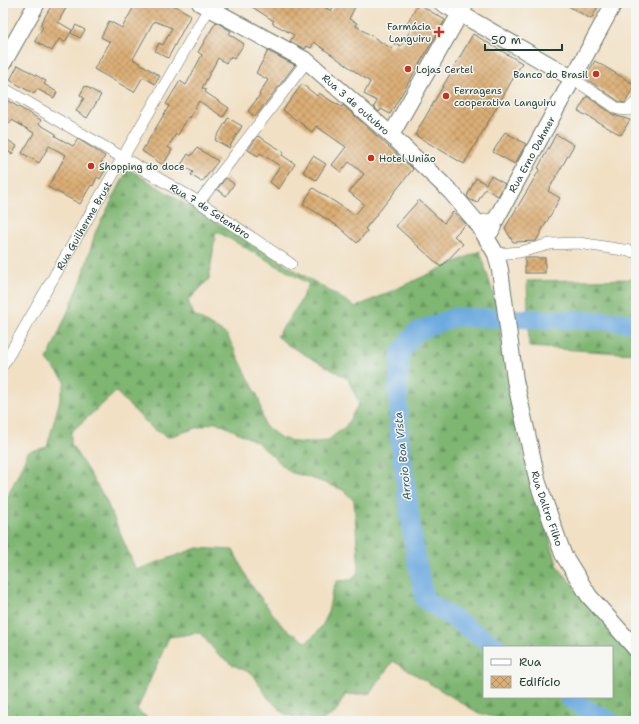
<svg xmlns="http://www.w3.org/2000/svg" width="639" height="724" font-family="'Shantell Sans',sans-serif">
  <defs>
    <pattern id="forest-firs" width="22" height="20" patternUnits="userSpaceOnUse"><rect width="22" height="20" fill="#7fb672"/><path d="M5 1l3.5 6h-7zM16 11l3.5 6h-7z" fill="#67955e"/></pattern>
    <pattern id="building-cross-hatch" width="8" height="8" patternUnits="userSpaceOnUse"><rect width="8" height="8" fill="#dcae76"/><path d="M0 0l8 8M0 8l8-8" fill="none" stroke="#b28f62"/></pattern>
  </defs>
  <rect width="100%" height="100%" fill="#f6f6f2"/>
  <filter id="ink" filterUnits="userSpaceOnUse"><feTurbulence type="fractalNoise" baseFrequency=".025" numOctaves="2"/><feDisplacementMap in="SourceGraphic" scale="8" xChannelSelector="R" yChannelSelector="G"/><feConvolveMatrix kernelMatrix="1 2 1 2 8 2 1 2 1" color-interpolation-filters="sRGB"/></filter>
  <filter id="wash" filterUnits="userSpaceOnUse"><feTurbulence type="fractalNoise" baseFrequency=".012" numOctaves="4" result="noise"/><feDisplacementMap in="SourceGraphic" scale="16" xChannelSelector="R" yChannelSelector="G"/><feGaussianBlur stdDeviation="0.9" result="paint"/><feColorMatrix in="noise" values="0 0 0 0 0 0 0 0 0 0 0 0 0 0 0 0 0 1.4 0 .05"/><feComposite in="paint" operator="in"/></filter>
  <g filter="url(#wash)">
    <rect width="100%" height="100%" fill="#f1e0c4"/>
    <g fill="url(#forest-firs)" stroke="#4f7a53" fill-rule="evenodd">
      <path d="M128,169L356,307L480,251L495,299L516,428L558,567L636,660V721H513L480,714L393,661L370,693L345,695L335,713L321,721L286,715L268,698L253,674L231,664L217,653L200,633L169,637L137,710L152,721H3V507L28,452L47,447L65,381L47,360L82,279L95,233ZM216,231L309,284L297,307L277,336L288,345L348,379L359,403L346,426L327,441L300,443L281,438L264,425L259,399L227,335L194,315L188,301L209,279ZM116,392L152,428L168,437L216,422L257,442L290,472L317,480L343,490L354,501L359,570L352,580L337,581C331,592 331,600 328,612C326,623 315,636 306,642L283,627L251,585L233,550L197,548L136,570L105,498L71,444V432ZM484,647H612V697H484Z"/>
      <path d="M636,279V354L529,347L527,281Z"/>
    </g>
    <g fill="none" stroke-linecap="round" stroke-linejoin="round">
      <g stroke="#6daadf" stroke-width="19">
        <path d="M497,647L425,600L415,553L399,435L398,381L401,352L416,332L455,317L612,321L636,324"/>
        <path d="M568,697L582,707L610,721"/>
      </g>
    </g>
    <g id="blocks">
      <g fill="url(#building-cross-hatch)">
        <path d="M53,3H69L58,22L72,30L65,42L59,39L52,51L35,41L43,27L40,25Z"/>
        <path d="M136,3H170L191,15L168,58L155,51L159,43L163,45L172,28L154,21L133,59L160,76L155,84L143,77L134,92L94,69L110,42L101,37L109,21L122,28Z"/>
        <path d="M246,3H318L331,11L335,3H357L349,19L357,23L356,26L392,49L395,43L401,46L413,26L407,23L418,4L445,20L390,114L381,109L379,112L374,107L377,101L364,94L370,82L314,42L311,48L307,46L305,49L290,41L294,35L272,23L274,21Z"/>
        <path d="M563,3H600L591,19Z"/>
        <path d="M216,22L231,31L229,34L244,44L234,59L230,57L226,63L218,58L202,88L206,90L205,92L229,108L223,117L199,101L190,118L188,117L178,135L176,134L168,147L172,150L163,165L142,151L169,106L166,104L180,81L186,85L202,55L198,52Z"/>
        <path d="M76,25L85,30L80,38L71,33Z"/>
        <path d="M473,34L522,63L464,164L415,135Z"/>
        <path d="M268,51L295,65L255,117L248,111L260,95L259,94L268,80L256,73Z"/>
        <path d="M595,61L635,85L625,103L620,102L588,80L586,76Z"/>
        <path d="M18,65L46,81L44,84L57,92L54,98L37,89L34,94L10,80Z"/>
        <path d="M302,84L317,96L319,93L333,102L342,107L343,105L413,169L365,229L367,231L357,243L339,227L303,204L313,188L355,215L364,204L349,192L364,174L349,162L341,172L332,165L346,147L316,126L312,132L283,110Z"/>
        <path d="M85,86L101,95L87,118L76,111L84,98L80,95Z"/>
        <path d="M587,96L614,115L630,120L621,135L578,111Z"/>
        <path d="M3,98L41,120L39,124L56,134L55,136L73,146L78,139L105,156L101,163L107,167L100,179L97,177L93,186L91,185L80,204L48,187L66,155L49,146L39,163L22,153L34,133L12,120L10,123L3,119Z"/>
        <path d="M228,118L242,126L229,148L215,140Z"/>
        <path d="M505,132L526,144L515,164L493,152Z"/>
        <path d="M556,134L574,145L548,191L560,198L536,241L513,242L505,228L540,169L538,168Z"/>
        <path d="M258,136L284,152L282,155L295,164L279,189L270,182L280,166L260,153L258,156L248,150Z"/>
        <path d="M3,137L17,146L12,154L3,148Z"/>
        <path d="M197,148L218,161L202,182L191,175L193,172L181,165L188,154L191,156Z"/>
        <path d="M313,156L326,164L316,180L303,172Z"/>
        <path d="M491,176L505,184L498,196L485,189L477,203L469,199L467,196L476,178L486,184Z"/>
        <path d="M226,178L234,184L226,196L217,189Z"/>
        <path d="M419,200L444,223L453,212L466,224L454,236L463,244L441,267L396,226Z"/>
        <rect x="525" y="258" width="20" height="15"/>
      </g>
    </g>
  </g>
  <g filter="url(#ink)">
    <use href="#blocks" fill-opacity="0" stroke="#687666" stroke-width="1"/>
    <g fill="none" stroke-linecap="round" stroke-linejoin="round">
      <defs>
        <g id="minor">
          <path d="M572,78L618,109L628,110L636,102"/>
          <path id="s1" d="M3,88L199,202L291,264"/>
          <path d="M199,202L307,61"/>
          <path d="M496,254L520,252L550,244L579,243L636,252"/>
          <path id="s2" d="M3,365L212,3"/>
        </g>
        <g id="secondary">
          <path id="s3" d="M200,3L307,61L391,135L451,192L478,224L495,221"/>
          <path d="M442,3L572,78"/>
          <path d="M3,63L37,3"/>
          <path d="M391,135L466,3"/>
          <path id="s4" d="M478,224L496,254L500,270L515,380L538,483L563,554L589,596L636,649"/>
          <path id="s5" d="M491,231L495,221L614,3"/>
        </g>
      </defs>
      <use href="#minor" stroke="#687666" stroke-width="12"/>
      <use href="#secondary" stroke="#687666" stroke-width="18"/>
      <use href="#minor" stroke="#fff" stroke-width="11"/>
      <use href="#secondary" stroke="#fff" stroke-width="16"/>
    </g>
  </g>
  <g fill="#c8321e" stroke="#f6f6f2" stroke-width="1.5">
    <path d="M437 26h4v4h4v4h-4v4h-4v-4h-4v-4h4z"/>
    <circle cx="408" cy="69" r="4"/>
    <circle cx="596" cy="74" r="4"/>
    <circle cx="446" cy="96" r="4"/>
    <circle cx="371" cy="158" r="4"/>
    <circle cx="91" cy="166" r="4"/>
  </g>
  <g text-anchor="middle" dominant-baseline="central" stroke-width="3" stroke-linejoin="round" paint-order="stroke">
    <g font-size="10" fill="#1f3d34" stroke="#f6f6f2" text-anchor="start">
      <text x="431" y="26" text-anchor="end">Farmácia<tspan x="431" dy="12">Languiru</tspan></text>
      <text x="416" y="69">Lojas Certel</text>
      <text x="588" y="74" text-anchor="end">Banco do Brasil</text>
      <text x="454" y="90">Ferragens<tspan x="454" dy="12">cooperativa Languiru</tspan></text>
      <text x="379" y="158">Hotel União</text>
      <text x="99" y="166">Shopping do doce</text>
    </g>
    <g font-size="10" fill="#1f3d34" stroke="#f6f6f2">
      <text stroke="none"><textPath href="#s3" startOffset="187">Rua 3 de outubro</textPath></text>
      <text stroke="none"><textPath href="#s5" startOffset="87">Rua Erno Dahmer</textPath></text>
      <text stroke="none"><textPath href="#s1" startOffset="241">Rua 7 de Setembro</textPath></text>
      <text stroke="none"><textPath href="#s2" startOffset="161">Rua Guilherme Brust</textPath></text>
      <text stroke="none"><textPath href="#s4" startOffset="295">Rua Daltro Filho</textPath></text>
    </g>
    <g font-size="11" font-style="italic" fill="#365e67" stroke="#f6f6f2">
      <text transform="translate(403 456) rotate(-96)">Arroio Boa Vista</text>
    </g>
  </g>
  <rect width="639" height="724" fill="none" stroke="#f6f6f2" stroke-width="16"/>
  <rect x="483" y="646" width="130" height="52" fill="#f6f6f2" stroke="#a0aca6"/>
  <rect x="491" y="659" width="20" height="6" fill="#ffffff" stroke="#a0aca6"/>
  <text x="519" y="666" font-size="12" fill="#1f3d34">Rua</text>
  <rect x="491" y="676" width="20" height="12" fill="url(#building-cross-hatch)" stroke="#a0aca6"/>
  <text x="519" y="686" font-size="12" fill="#1f3d34">Edifício</text>
  <path d="M485 44v6h77v-6" fill="none" stroke="#1f3d34" stroke-width="2"/>
  <text x="491" y="44" font-size="12" fill="#1f3d34" stroke="#f6f6f2" stroke-width="3" paint-order="stroke">50 m</text>
</svg>
